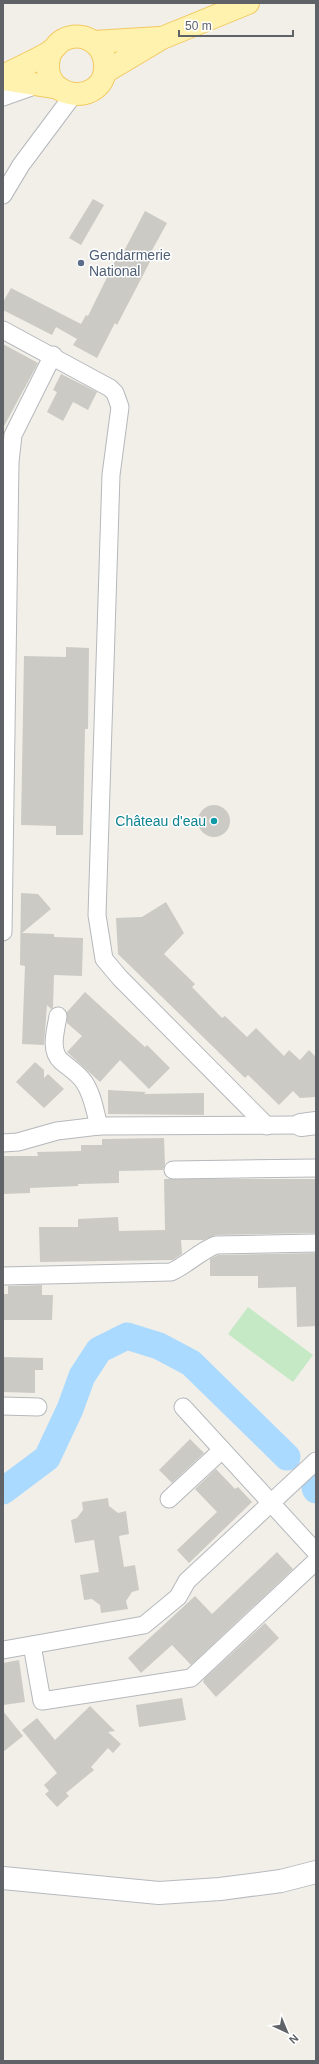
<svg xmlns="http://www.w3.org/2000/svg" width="319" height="2064" font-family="Arial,sans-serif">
  <rect width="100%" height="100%" fill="#f1efe8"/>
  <path fill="#c5e8c5" d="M248,1307L313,1355L293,1382L228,1334Z"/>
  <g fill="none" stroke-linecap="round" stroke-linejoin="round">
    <g stroke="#aadaff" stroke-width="27">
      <path d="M315,1488L316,1490"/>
      <path d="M3,1491L47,1458L70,1409L82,1376L99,1350L127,1336L159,1346L191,1363L287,1457"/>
    </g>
  </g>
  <g fill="#cccac5">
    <path d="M93,199L104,205L81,245L69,238Z"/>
    <path d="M145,211L167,223L150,254L153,256L117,325L115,323L97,358L73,345L77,339L56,327L52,335L3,310V302L11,288L81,324L86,315L88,316L121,249L124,251Z"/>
    <path d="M3,344L38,363L3,428Z"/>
    <path d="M61,374L97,392L88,410L73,402L63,421L47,412L57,392L53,390Z"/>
    <path d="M66,647L89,648L88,729H85L83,835H56V826L21,825L24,656L66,657Z"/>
    <circle cx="214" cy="821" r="16"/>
    <path d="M21,893L38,894L51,909L22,933L54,934V937L83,938L82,976L54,975L53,1008L51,1009L47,1005L44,1045L22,1044L25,966L20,965Z"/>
    <path d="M166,902L184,933L164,954L195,984L192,987L222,1018L225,1016L247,1037L256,1028L284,1056L289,1050L300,1060L309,1050L316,1057V1097L300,1098L293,1091L279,1105L248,1075L245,1078L118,954L116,918L142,917Z"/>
    <path d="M85,992L145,1047L147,1045L170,1068L149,1089L120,1060L100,1082L67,1052L82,1036L67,1023V1012Z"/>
    <path d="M35,1062L44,1070V1078L48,1074L64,1089L44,1108L16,1082Z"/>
    <path d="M108,1090L146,1092L144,1094L204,1093V1115L108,1114Z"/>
    <path d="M164,1138L165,1164L163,1170L119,1171V1183L78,1184V1186L30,1188V1193L3,1194V1156H38L37,1152L81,1151V1145H102V1139Z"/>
    <path d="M164,1179H316V1233L216,1235L204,1240H181L182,1254L173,1260L40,1262L39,1227H78V1219L118,1217L119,1231L165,1230Z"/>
    <path d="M316,1253V1326L297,1327L296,1287L258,1288V1276H210V1259L218,1255Z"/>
    <path d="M42,1285V1295H53L52,1320H3V1294H8V1286Z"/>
    <path d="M3,1357L43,1358V1370H35V1393L3,1392Z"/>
    <path d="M190,1439L204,1453L172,1483L159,1470Z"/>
    <path d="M216,1469L235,1489L238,1487L252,1502L189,1563L177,1550L217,1512L195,1489Z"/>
    <path d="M108,1498L109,1506L118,1513L126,1511L129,1534L119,1536L124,1567L135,1565L139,1590L132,1592L126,1601L128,1609L101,1613L100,1605L92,1599L84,1600L80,1575L99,1572L94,1540L75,1543L71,1520L77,1518L83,1510L82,1502Z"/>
    <path d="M277,1552L293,1569L191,1665L172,1645L141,1673L128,1658L195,1596L212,1614Z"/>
    <path d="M265,1623L279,1638L216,1697L203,1682L204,1679Z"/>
    <path d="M19,1660L25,1702L3,1705V1663Z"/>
    <path d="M182,1698L186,1720L139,1727L136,1705Z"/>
    <path d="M90,1706L115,1731L108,1732L121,1744L113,1753L108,1748L91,1767L94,1770L66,1793L69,1796L57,1807L45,1794L49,1791L44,1785L57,1773L22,1730L37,1718L55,1740Z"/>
    <path d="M3,1711L23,1736L3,1752Z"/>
  </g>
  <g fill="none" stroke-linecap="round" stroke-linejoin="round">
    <defs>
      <g id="street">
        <path d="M3,97L37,85"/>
        <path d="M3,195L21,165L74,94"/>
        <path d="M3,330L110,388L115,393L120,407L111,475L97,915L104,959L120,978L267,1126"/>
        <path d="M3,932L10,462L13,435L53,355"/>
        <path d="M58,1016C56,1030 49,1050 61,1061C69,1068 78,1073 84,1082C93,1095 95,1112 99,1126"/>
        <path d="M3,1143L18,1142L57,1131L99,1126L301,1125"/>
        <path d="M173,1170L316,1168"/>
        <path d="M3,1276L171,1272C187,1265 200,1251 216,1245L316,1243"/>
        <path d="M3,1406L38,1407"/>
        <path d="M183,1407L316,1552"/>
        <path d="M169,1499L222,1450"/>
        <path d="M32,1645L42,1701L191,1678L316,1561"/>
        <path d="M3,1650L144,1625L178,1597L187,1581L316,1461"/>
      </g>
      <g id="secondary">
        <path d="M301,1125L316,1123"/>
        <path d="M3,1878L159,1893L220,1889L281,1881L316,1872"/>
      </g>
      <g id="primary">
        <path d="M94,42L159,38"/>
        <path d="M105,72L162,38L248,3"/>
        <path d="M3,76C18,68 35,61 50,52C55,49 57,43 63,40C82,30 104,43 105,64C108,109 32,102 51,51"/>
        <path d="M3,79L59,88"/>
      </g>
    </defs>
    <use href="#street" stroke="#b5b8bc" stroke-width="19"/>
    <use href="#secondary" stroke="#b6babf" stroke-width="24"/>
    <use href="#primary" stroke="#f2c960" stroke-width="24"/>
    <use href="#street" stroke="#fff" stroke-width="17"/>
    <use href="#secondary" stroke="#fff" stroke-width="22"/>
    <use href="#primary" stroke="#fff2af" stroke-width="22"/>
  </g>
  <circle fill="#5c6f8a" stroke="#fff" stroke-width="1.5" cx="81" cy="263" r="4"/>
  <circle fill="#0f9aa8" stroke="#fff" stroke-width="1.5" cx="214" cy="821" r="4"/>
  <g text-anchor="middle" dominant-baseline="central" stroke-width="3" stroke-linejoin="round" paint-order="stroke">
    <g font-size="14" fill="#4e5e75" stroke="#fff" text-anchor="start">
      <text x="89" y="255">Gendarmerie<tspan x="89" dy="16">National</tspan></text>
    </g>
    <g font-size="14" fill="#0d838f" stroke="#fff" text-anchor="end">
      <text x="206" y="821">Château d'eau</text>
    </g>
  </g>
  <rect width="319" height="2064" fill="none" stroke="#5f6368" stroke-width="8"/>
  <g transform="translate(287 2032) rotate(136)" stroke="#ffffff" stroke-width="3" paint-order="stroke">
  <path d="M0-3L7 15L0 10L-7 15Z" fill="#5f6368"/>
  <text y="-6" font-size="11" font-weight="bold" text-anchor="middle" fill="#5f6368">N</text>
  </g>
  <path d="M179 30v6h114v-6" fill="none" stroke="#5f6368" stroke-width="2"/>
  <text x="185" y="30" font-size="12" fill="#5f6368" stroke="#ffffff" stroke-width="3" paint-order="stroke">50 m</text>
</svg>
